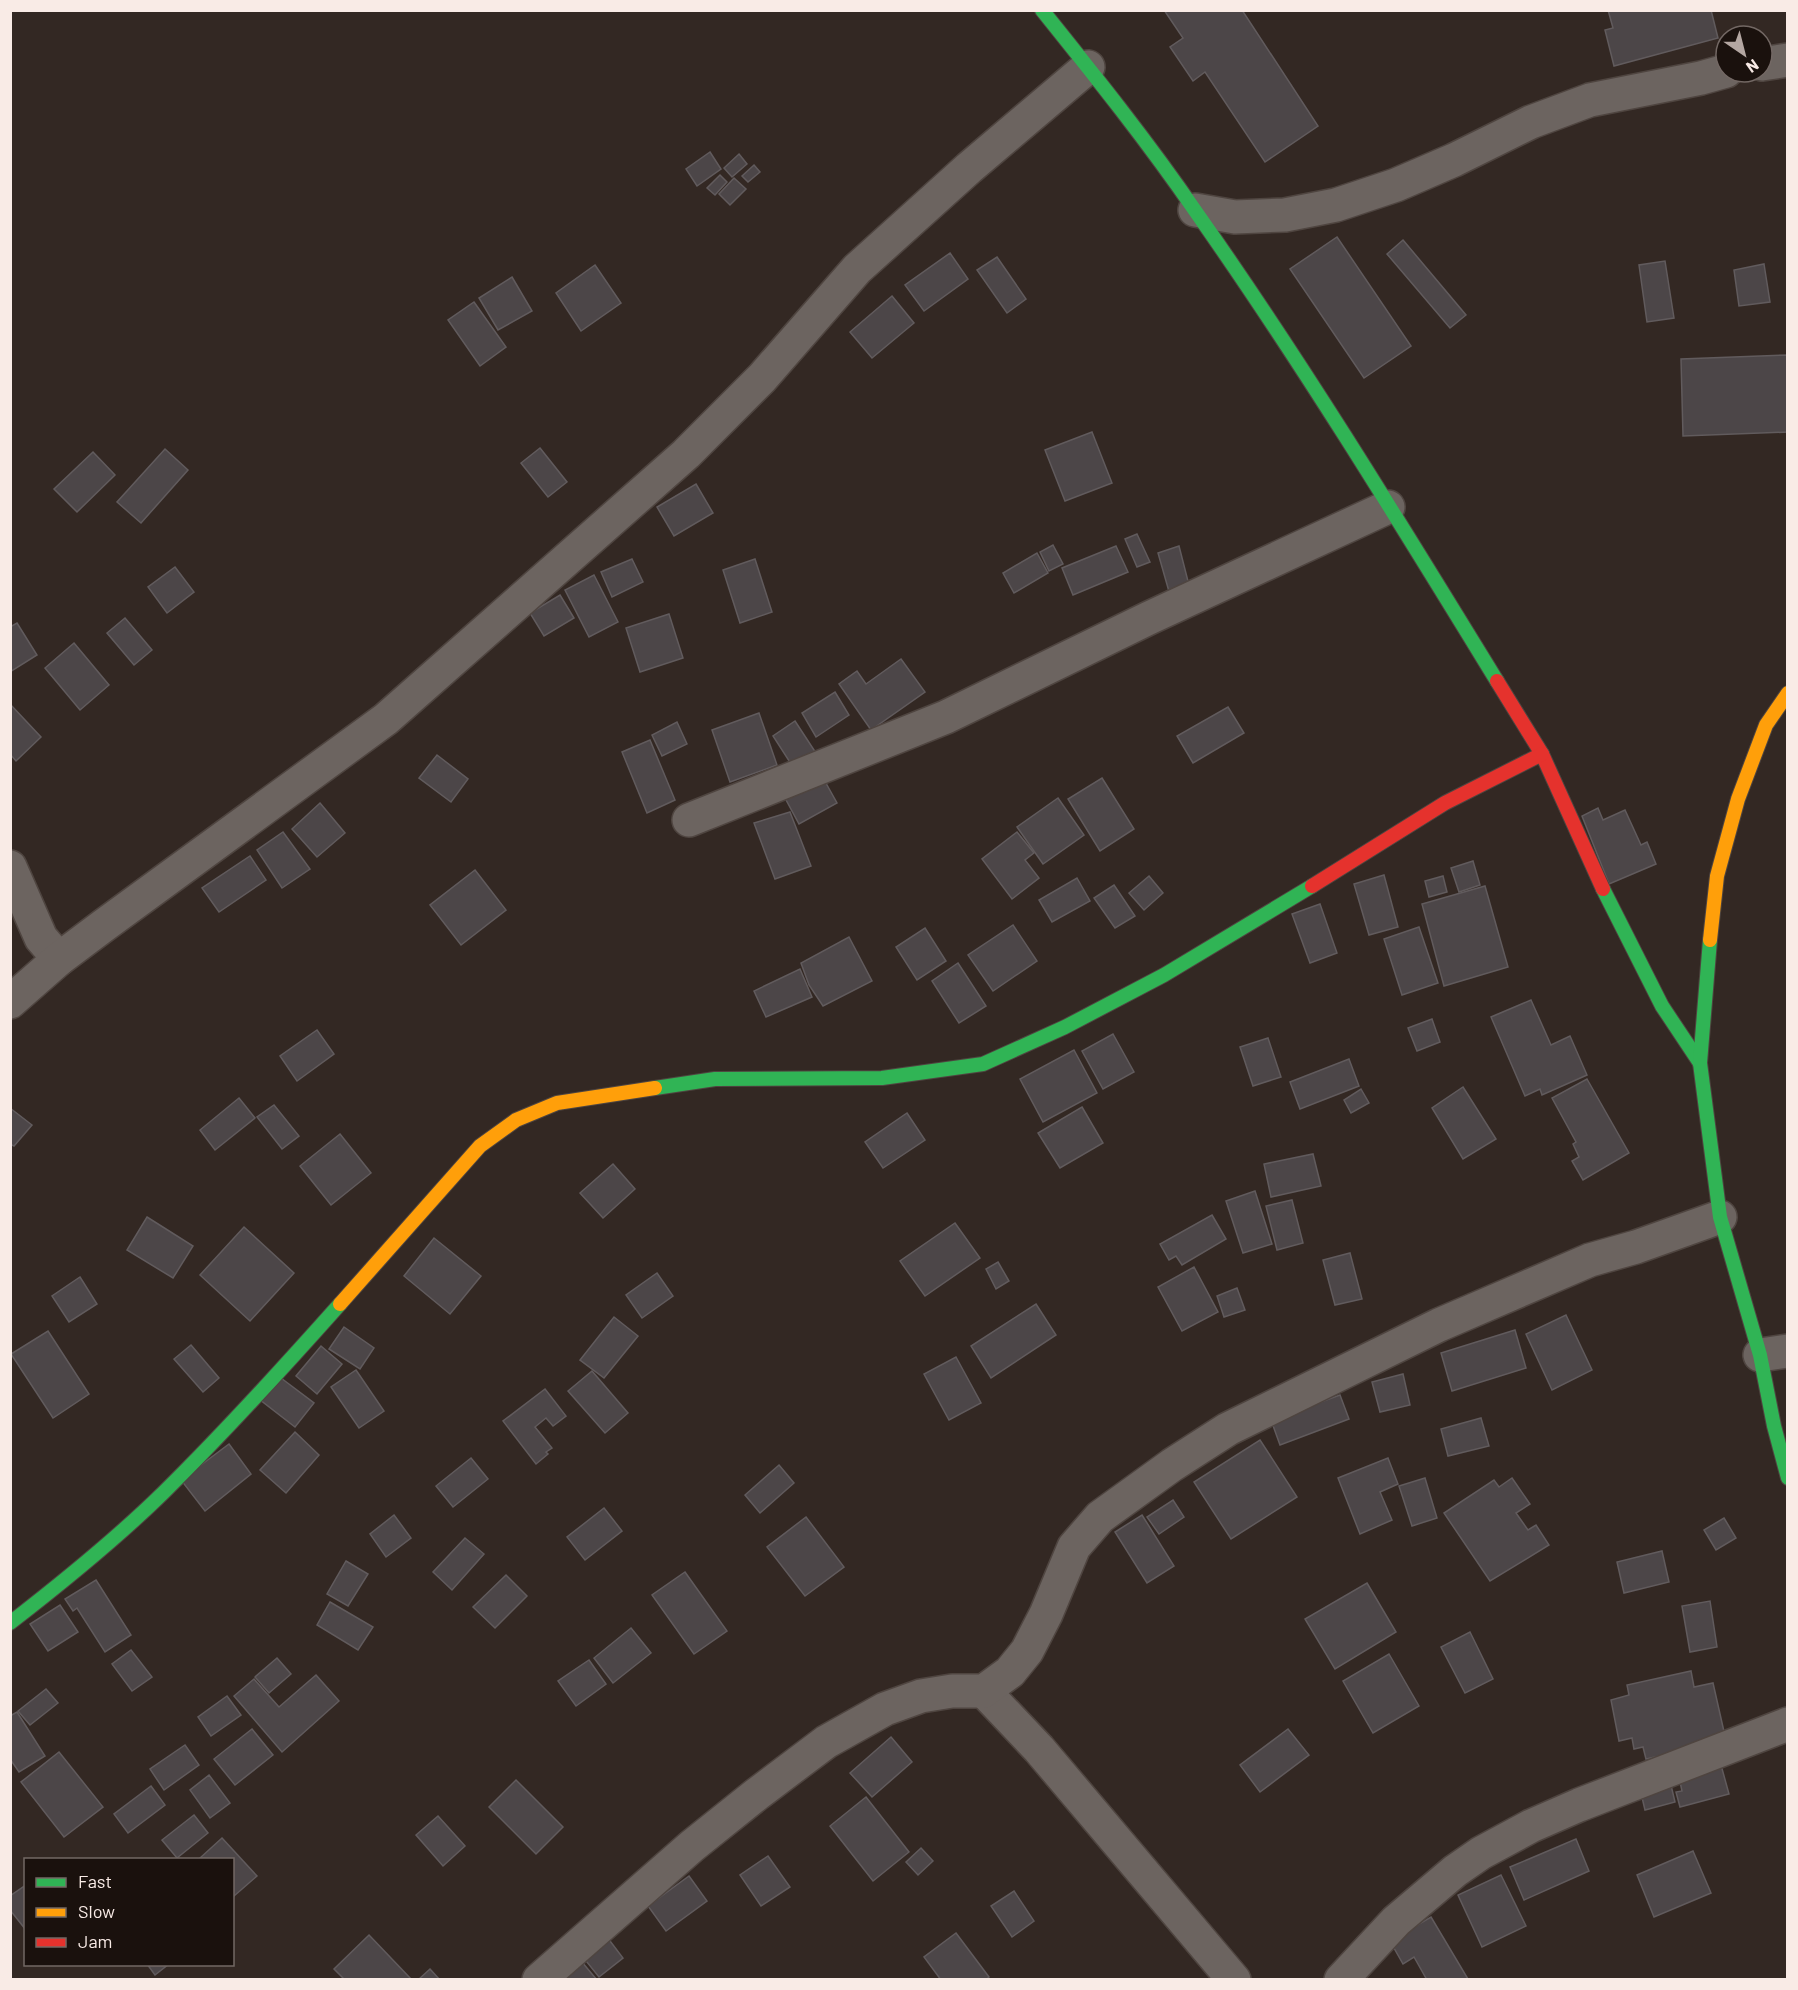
<svg xmlns="http://www.w3.org/2000/svg" width="1798" height="1990" font-family="Barlow,sans-serif">
  <rect width="100%" height="100%" fill="#332823"/>
  <g fill="#4c4648" stroke="#615b5d" stroke-width="1.5">
    <path d="M1164,10H1242L1318,126L1265,162L1205,72L1193,81L1170,47L1183,38Z"/>
    <path d="M1608,10H1711L1718,38L1614,66L1605,30L1613,28Z"/>
    <path d="M710,152L721,169L697,186L686,169Z"/>
    <path d="M739,154L747,164L732,177L724,168Z"/>
    <path d="M754,165L760,172L748,182L742,176Z"/>
    <path d="M720,175L727,182L715,195L707,188Z"/>
    <path d="M734,178L746,189L730,205L719,194Z"/>
    <path d="M1337,237L1411,346L1364,378L1290,269Z"/>
    <path d="M1403,240L1466,315L1450,328L1387,254Z"/>
    <path d="M950,253L968,279L924,311L905,285Z"/>
    <path d="M997,257L1026,299L1007,313L977,270Z"/>
    <path d="M1665,261L1674,318L1647,322L1639,265Z"/>
    <path d="M1764,264L1770,302L1739,306L1734,270Z"/>
    <path d="M595,265L621,303L581,331L556,293Z"/>
    <path d="M512,277L532,311L498,330L479,298Z"/>
    <path d="M892,296L914,323L872,358L850,332Z"/>
    <path d="M474,302L506,347L480,366L448,320Z"/>
    <path d="M1788,355V432L1683,436L1681,359Z"/>
    <path d="M1092,432L1112,483L1065,501L1045,450Z"/>
    <path d="M540,448L567,482L548,497L521,463Z"/>
    <path d="M165,449L188,470L141,523L117,502Z"/>
    <path d="M93,452L115,475L77,512L54,489Z"/>
    <path d="M696,484L713,513L674,536L657,507Z"/>
    <path d="M1137,534L1150,562L1137,567L1125,539Z"/>
    <path d="M1053,545L1063,564L1049,571L1040,552Z"/>
    <path d="M1116,546L1128,572L1073,595L1062,568Z"/>
    <path d="M1179,546L1190,589L1170,595L1158,553Z"/>
    <path d="M1037,553L1048,573L1014,593L1003,573Z"/>
    <path d="M632,559L643,582L612,597L601,572Z"/>
    <path d="M755,559L772,612L740,623L723,570Z"/>
    <path d="M175,567L194,592L167,613L148,587Z"/>
    <path d="M594,575L618,622L589,637L565,590Z"/>
    <path d="M560,595L574,618L544,636L530,613Z"/>
    <path d="M669,614L683,658L640,672L626,628Z"/>
    <path d="M125,618L152,650L134,665L107,633Z"/>
    <path d="M17,623L37,655L10,672V627Z"/>
    <path d="M74,643L109,685L80,710L45,668Z"/>
    <path d="M901,659L925,692L871,730L839,684L857,671L866,684Z"/>
    <path d="M835,692L849,715L816,737L802,713Z"/>
    <path d="M10,704L41,737L16,761L10,754Z"/>
    <path d="M1228,707L1244,733L1193,763L1177,736Z"/>
    <path d="M759,713L777,765L730,782L712,730Z"/>
    <path d="M795,721L816,753L793,767L773,736Z"/>
    <path d="M677,722L687,744L662,756L652,735Z"/>
    <path d="M650,740L675,800L647,813L622,752Z"/>
    <path d="M437,755L468,779L451,802L419,778Z"/>
    <path d="M822,776L837,803L799,824L785,798Z"/>
    <path d="M1102,778L1134,829L1100,851L1068,799Z"/>
    <path d="M1058,798L1084,835L1043,864L1017,827Z"/>
    <path d="M320,803L345,833L317,857L292,829Z"/>
    <path d="M1598,808L1603,820L1625,810L1641,845L1647,842L1656,864L1609,884L1582,816Z"/>
    <path d="M790,812L811,866L775,879L754,823Z"/>
    <path d="M283,832L310,869L282,888L257,850Z"/>
    <path d="M1017,832L1034,853L1025,860L1039,878L1012,899L982,859Z"/>
    <path d="M250,856L266,880L219,912L202,888Z"/>
    <path d="M1473,861L1480,885L1459,892L1451,868Z"/>
    <path d="M475,870L506,910L461,945L430,905Z"/>
    <path d="M1384,875L1398,927L1369,935L1354,884Z"/>
    <path d="M1149,876L1163,893L1144,910L1129,893Z"/>
    <path d="M1443,876L1447,892L1429,897L1425,881Z"/>
    <path d="M1077,878L1090,901L1052,922L1039,900Z"/>
    <path d="M1114,885L1135,916L1115,928L1094,898Z"/>
    <path d="M1485,886L1508,967L1444,986L1422,904Z"/>
    <path d="M1320,904L1337,953L1310,963L1292,914Z"/>
    <path d="M1013,925L1037,961L993,991L968,955Z"/>
    <path d="M1419,927L1438,983L1402,995L1384,939Z"/>
    <path d="M925,928L946,961L917,980L896,947Z"/>
    <path d="M849,937L872,981L823,1006L809,985L801,963Z"/>
    <path d="M958,963L986,1006L959,1023L932,981Z"/>
    <path d="M800,969L812,997L766,1017L754,991Z"/>
    <path d="M1531,1000L1551,1045L1570,1036L1587,1075L1542,1095L1540,1089L1525,1096L1491,1017Z"/>
    <path d="M1432,1019L1440,1042L1417,1051L1408,1028Z"/>
    <path d="M317,1030L334,1054L297,1081L280,1056Z"/>
    <path d="M1113,1034L1134,1072L1103,1089L1082,1051Z"/>
    <path d="M1268,1038L1281,1077L1253,1086L1240,1047Z"/>
    <path d="M1074,1050L1097,1093L1043,1122L1020,1079Z"/>
    <path d="M1349,1059L1359,1086L1300,1109L1290,1082Z"/>
    <path d="M1587,1079L1629,1153L1583,1180L1572,1161L1579,1157L1573,1144L1576,1142L1552,1098Z"/>
    <path d="M1463,1087L1496,1139L1463,1159L1432,1108Z"/>
    <path d="M1361,1089L1369,1103L1351,1113L1344,1100Z"/>
    <path d="M239,1098L255,1118L215,1150L200,1130Z"/>
    <path d="M274,1105L299,1136L282,1149L257,1117Z"/>
    <path d="M1082,1107L1103,1143L1060,1168L1038,1133Z"/>
    <path d="M10,1108L32,1125L14,1146L10,1144Z"/>
    <path d="M907,1113L925,1140L883,1168L865,1142Z"/>
    <path d="M340,1134L371,1173L331,1205L300,1166Z"/>
    <path d="M1313,1154L1321,1186L1271,1197L1264,1164Z"/>
    <path d="M613,1164L635,1189L603,1218L580,1193Z"/>
    <path d="M1255,1191L1272,1244L1243,1253L1226,1201Z"/>
    <path d="M1292,1200L1303,1243L1277,1250L1266,1206Z"/>
    <path d="M1212,1215L1226,1239L1182,1265L1176,1256L1169,1260L1160,1244Z"/>
    <path d="M147,1217L193,1246L173,1278L127,1250Z"/>
    <path d="M955,1223L980,1258L925,1296L900,1261Z"/>
    <path d="M244,1227L294,1273L250,1321L200,1275Z"/>
    <path d="M434,1238L481,1276L450,1314L404,1276Z"/>
    <path d="M1350,1253L1362,1299L1335,1305L1323,1260Z"/>
    <path d="M998,1262L1009,1281L996,1289L986,1269Z"/>
    <path d="M1194,1267L1218,1312L1182,1331L1158,1287Z"/>
    <path d="M657,1273L673,1296L642,1318L626,1295Z"/>
    <path d="M80,1277L97,1304L69,1322L52,1296Z"/>
    <path d="M1237,1288L1245,1310L1224,1317L1217,1296Z"/>
    <path d="M1036,1304L1056,1335L991,1378L971,1346Z"/>
    <path d="M1566,1315L1592,1370L1552,1390L1526,1334Z"/>
    <path d="M614,1317L638,1336L604,1378L580,1360Z"/>
    <path d="M344,1327L374,1348L360,1369L329,1349Z"/>
    <path d="M1515,1330L1526,1368L1452,1391L1441,1353Z"/>
    <path d="M48,1331L89,1394L53,1418L11,1354Z"/>
    <path d="M191,1345L219,1378L203,1392L174,1359Z"/>
    <path d="M321,1346L342,1364L317,1394L296,1376Z"/>
    <path d="M956,1357L981,1403L949,1420L924,1374Z"/>
    <path d="M356,1370L384,1411L359,1428L331,1387Z"/>
    <path d="M592,1371L628,1413L605,1433L568,1391Z"/>
    <path d="M1403,1374L1410,1405L1380,1412L1372,1382Z"/>
    <path d="M277,1375L314,1403L295,1427L259,1399Z"/>
    <path d="M545,1389L566,1416L553,1426L546,1418L535,1427L552,1448L546,1452L548,1454L536,1464L503,1421Z"/>
    <path d="M1340,1395L1349,1419L1280,1445L1271,1420Z"/>
    <path d="M1481,1418L1489,1446L1448,1456L1441,1429Z"/>
    <path d="M295,1432L319,1455L286,1493L260,1470Z"/>
    <path d="M1260,1440L1297,1497L1231,1539L1194,1482Z"/>
    <path d="M229,1444L251,1474L205,1511L181,1480Z"/>
    <path d="M471,1458L488,1479L453,1507L436,1486Z"/>
    <path d="M1388,1458L1398,1484L1380,1492L1392,1520L1360,1534L1338,1478Z"/>
    <path d="M779,1465L794,1483L760,1513L745,1495Z"/>
    <path d="M1425,1478L1437,1518L1412,1526L1399,1486Z"/>
    <path d="M1512,1478L1530,1504L1516,1513L1528,1530L1536,1525L1549,1545L1490,1581L1444,1513L1494,1480L1499,1487Z"/>
    <path d="M1173,1500L1184,1517L1159,1534L1147,1517Z"/>
    <path d="M604,1508L622,1531L585,1560L567,1537Z"/>
    <path d="M394,1515L411,1538L386,1557L370,1534Z"/>
    <path d="M1142,1515L1174,1566L1147,1583L1115,1532Z"/>
    <path d="M806,1517L844,1567L805,1596L767,1547Z"/>
    <path d="M1724,1518L1736,1538L1716,1550L1704,1530Z"/>
    <path d="M465,1538L484,1554L452,1590L433,1572Z"/>
    <path d="M1662,1551L1669,1582L1624,1593L1617,1562Z"/>
    <path d="M346,1561L368,1574L348,1606L327,1594Z"/>
    <path d="M685,1572L727,1631L694,1654L652,1595Z"/>
    <path d="M506,1575L527,1596L495,1628L473,1607Z"/>
    <path d="M96,1580L131,1635L105,1652L77,1608L73,1611L65,1599Z"/>
    <path d="M1367,1583L1396,1632L1335,1669L1305,1619Z"/>
    <path d="M1710,1601L1717,1647L1690,1652L1682,1606Z"/>
    <path d="M330,1602L373,1627L358,1650L317,1625Z"/>
    <path d="M60,1605L78,1632L48,1651L30,1624Z"/>
    <path d="M631,1628L651,1653L613,1683L594,1658Z"/>
    <path d="M1470,1632L1493,1679L1465,1693L1441,1647Z"/>
    <path d="M131,1650L152,1677L132,1691L112,1664Z"/>
    <path d="M1389,1654L1419,1706L1373,1733L1343,1681Z"/>
    <path d="M277,1658L291,1674L269,1693L255,1677Z"/>
    <path d="M589,1660L606,1684L576,1706L558,1681Z"/>
    <path d="M1691,1671L1694,1687L1713,1683L1725,1736L1711,1745L1646,1759L1643,1747L1634,1749L1632,1738L1619,1741L1611,1700L1629,1695L1627,1685Z"/>
    <path d="M316,1675L339,1701L282,1752L234,1696L254,1679L279,1707Z"/>
    <path d="M46,1689L58,1703L30,1725L18,1711Z"/>
    <path d="M227,1696L241,1715L211,1736L198,1717Z"/>
    <path d="M17,1712L45,1756L19,1772L10,1759V1716Z"/>
    <path d="M252,1729L273,1755L235,1785L214,1759Z"/>
    <path d="M1288,1729L1309,1755L1260,1792L1240,1765Z"/>
    <path d="M891,1737L912,1762L872,1797L850,1773Z"/>
    <path d="M185,1745L199,1765L164,1790L150,1769Z"/>
    <path d="M59,1752L103,1807L64,1837L21,1782Z"/>
    <path d="M1721,1765L1729,1794L1680,1807L1676,1792L1682,1791L1679,1777Z"/>
    <path d="M209,1775L230,1803L210,1818L190,1790Z"/>
    <path d="M516,1780L563,1827L536,1854L489,1807Z"/>
    <path d="M1670,1781L1675,1802L1645,1810L1640,1789Z"/>
    <path d="M151,1786L165,1805L128,1833L114,1814Z"/>
    <path d="M866,1797L909,1852L873,1881L830,1826Z"/>
    <path d="M194,1815L208,1833L177,1858L162,1840Z"/>
    <path d="M438,1816L465,1846L443,1866L416,1835Z"/>
    <path d="M222,1838L257,1876L234,1896L232,1894V1860L200,1858Z"/>
    <path d="M1576,1839L1589,1871L1524,1900L1510,1867Z"/>
    <path d="M921,1848L933,1861L918,1875L906,1862Z"/>
    <path d="M1693,1851L1711,1893L1654,1917L1637,1875Z"/>
    <path d="M768,1856L790,1887L761,1906L740,1875Z"/>
    <path d="M1501,1875L1526,1926L1482,1947L1458,1895Z"/>
    <path d="M689,1876L707,1901L666,1931L648,1906Z"/>
    <path d="M26,1885V1930L10,1910V1896Z"/>
    <path d="M1014,1891L1034,1921L1012,1937L991,1906Z"/>
    <path d="M1431,1917L1468,1979L1427,1980L1414,1957L1403,1964L1390,1941Z"/>
    <path d="M956,1933L989,1977L986,1980H941L924,1957Z"/>
    <path d="M369,1935L412,1980H345L334,1969Z"/>
    <path d="M607,1937L623,1958L599,1977L582,1956Z"/>
    <path d="M582,1962L597,1980H561Z"/>
    <path d="M147,1964H169L155,1975Z"/>
    <path d="M430,1969L440,1980H418Z"/>
  </g>
  <g fill="none" stroke-linecap="round" stroke-linejoin="round">
    <defs>
      <g id="street">
        <path d="M1762,64L1788,60"/>
        <path d="M1195,210L1235,217L1285,215L1336,205L1396,185L1454,160L1531,122L1590,100L1701,78L1726,71"/>
        <path d="M689,820L946,717L1149,618L1388,507"/>
        <path d="M10,867L41,938L59,959"/>
        <path d="M10,1002L59,959L103,926L386,719L686,454L762,378L857,269L969,168L1088,67"/>
        <path d="M1760,1355L1788,1351"/>
        <path d="M984,1691L1039,1749L1234,1980"/>
        <path d="M539,1980L692,1846L757,1794L826,1742L885,1709L921,1696L952,1691H984L1010,1672L1027,1651L1046,1614L1074,1547L1100,1517L1172,1465L1228,1429L1439,1325L1590,1260L1636,1247L1720,1217"/>
        <path d="M1341,1980L1396,1921L1455,1871L1481,1853L1531,1826L1579,1805L1788,1724"/>
      </g>
      <g id="fast">
        <path d="M1042,10C1095,76 1148,142 1196,212C1303,364 1400,523 1497,681"/>
        <path d="M1603,889L1662,1006L1700,1063"/>
        <path d="M1710,940L1700,1063L1720,1217L1760,1355L1774,1426L1788,1478"/>
        <path d="M655,1088L715,1079L882,1078L983,1064L1065,1027L1164,975L1312,886"/>
        <path d="M10,1623C63,1582 115,1540 163,1493C224,1433 283,1368 340,1304"/>
      </g>
      <g id="slow">
        <path d="M1710,940L1717,876L1738,799L1766,725L1788,693"/>
        <path d="M340,1304L480,1146L516,1120L557,1103L655,1088"/>
      </g>
      <g id="jam">
        <path d="M1497,681L1542,754L1603,889"/>
        <path d="M1312,886L1445,803L1542,754"/>
      </g>
    </defs>
    <use href="#street" stroke="#4f4540" stroke-width="36"/>
    <use href="#fast" stroke="#4f4540" stroke-width="16"/>
    <use href="#slow" stroke="#4f4540" stroke-width="16"/>
    <use href="#jam" stroke="#4f4540" stroke-width="16"/>
    <use href="#street" stroke="#6c6460" stroke-width="33"/>
    <use href="#fast" stroke="#30b455" stroke-width="14"/>
    <use href="#slow" stroke="#ff9f0a" stroke-width="14"/>
    <use href="#jam" stroke="#e5322d" stroke-width="14"/>
  </g>
  <rect width="1798" height="1990" fill="none" stroke="#f9ebe6" stroke-width="24"/>
  <rect x="24" y="1858" width="210" height="108" fill="#1a110d" stroke="#736864" stroke-width="1.5"/>
  <rect x="36" y="1878" width="30" height="9" fill="#30b455" stroke="#736864" stroke-width="1.5"/>
  <text x="78" y="1888" font-size="18" fill="#f9ebe6">Fast</text>
  <rect x="36" y="1908" width="30" height="9" fill="#ff9f0a" stroke="#736864" stroke-width="1.5"/>
  <text x="78" y="1918" font-size="18" fill="#f9ebe6">Slow</text>
  <rect x="36" y="1938" width="30" height="9" fill="#e5322d" stroke="#736864" stroke-width="1.5"/>
  <text x="78" y="1948" font-size="18" fill="#f9ebe6">Jam</text>
  <g transform="translate(1744 54) rotate(145)"><circle r="28" fill="#1a110d" stroke="#736864" stroke-width="1.5"/>
  <path d="M0-4.5L10 22L0 15L-10 22Z" fill="#b4a7a2"/>
  <text y="-9" font-size="16" font-weight="bold" text-anchor="middle" fill="#f9ebe6">N</text>
  </g>
</svg>
